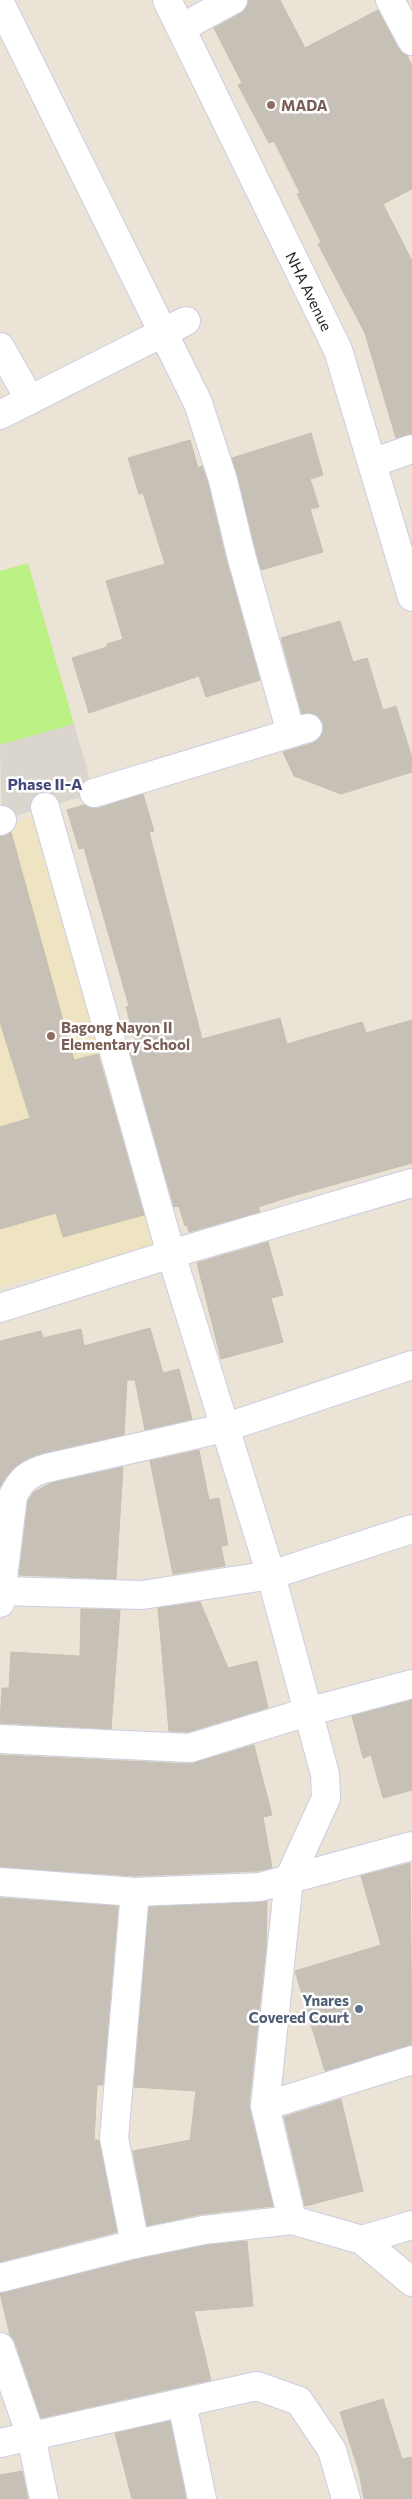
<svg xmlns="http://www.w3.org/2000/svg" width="412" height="2499" font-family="Commissioner,sans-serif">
  <rect width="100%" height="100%" fill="#ebe3d6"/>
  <path fill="#efe4c2" d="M39,815L162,1246L0,1287V827Z"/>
  <path fill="#bcf186" d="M28,563L74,724L0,745V571Z"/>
  <path fill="#dad6cd" d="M74,724L94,793L2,820L0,745Z"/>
  <g fill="#c6c0b6" stroke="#c6c0b0">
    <path d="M249,0H280L305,48L378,10L398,48L407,55L412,66V189L383,204L412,261V434L396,438L365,333L318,244L321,242L297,194L300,193L274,141L269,143L238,85L242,83L214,28L241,13L246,8Z"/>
    <path d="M311,433L323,475L310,479L319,507L310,509L323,552L261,570L232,458Z"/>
    <path d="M190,440L198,468L202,466L208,484L226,559L260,680L206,697L199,676L89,713L72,658L107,647V644L123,639L106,581L165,564L143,493L139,494L128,458Z"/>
    <path d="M340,621L353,662L367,658L383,710L396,706L412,758V772L341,794L294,776L283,752L313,743L320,738L323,731V723L318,716L311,713L302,714L281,638Z"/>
    <path d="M143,794L154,831L149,832L202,1039L280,1018L287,1044L362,1022L366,1033L412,1020V1163L289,1197L258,1207L260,1212L189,1232L187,1225L185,1226L179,1206L174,1207L128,1045L136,1043L126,1007L129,1006L84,848L79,849L67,810L84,805L91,808H99Z"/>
    <path d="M11,832L74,1060L98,1054L144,1215L63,1237L56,1213L0,1229V1127L30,1118L0,1022V836Z"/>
    <path d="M268,1242L283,1295L271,1298L283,1342L221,1359L197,1263Z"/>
    <path d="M150,1328L163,1373L179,1369L192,1419L145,1430L135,1380H127L124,1435L29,1458L12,1470L0,1487V1341L41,1331L43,1338L81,1329L84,1346Z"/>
    <path d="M199,1450L209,1500L219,1498L228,1545L221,1546L225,1566L173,1574L150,1461Z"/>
    <path d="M123,1467L116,1579L19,1575L28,1501L34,1492L51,1483Z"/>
    <path d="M200,1602L228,1668L257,1661L268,1708L188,1732L169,1731L158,1608Z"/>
    <path d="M81,1609L120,1610L111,1729L0,1723L2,1688H9L11,1652L80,1656Z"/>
    <path d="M412,1700V1790L383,1798L371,1755L363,1758L352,1716Z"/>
    <path d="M254,1745L272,1815L263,1817L272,1868L258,1871L135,1876L0,1867V1755L190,1764Z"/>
    <path d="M410,1863L412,2045L325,2071L295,1971L381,1945L361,1876Z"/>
    <path d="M0,1898L118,1906L103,2085H97L94,2140H99L117,2232L0,2262Z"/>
    <path d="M267,1901L266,1947L249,2105L273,2206L202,2214L147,2226L133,2151L190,2140L196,2091L134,2087L149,1907Z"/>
    <path d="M341,2099L363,2191L305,2206L284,2117Z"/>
    <path d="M247,2241L253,2306L194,2311L211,2380L41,2418L15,2342L10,2335L0,2293L138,2259L206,2245Z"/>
    <path d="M383,2399L402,2459L412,2457V2499H364L359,2472L340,2412Z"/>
    <path d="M170,2421L186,2499H132L115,2433Z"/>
    <path d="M22,2471L28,2499H0V2475Z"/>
  </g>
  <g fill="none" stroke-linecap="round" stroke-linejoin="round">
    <defs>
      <g id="street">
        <path d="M390,0L412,41"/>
        <path d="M0,3L198,403L223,480L241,555L291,733"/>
        <path d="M181,28L233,0"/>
        <path d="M0,347L30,400"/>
        <path d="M0,415L186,321"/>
        <path d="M372,463L412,449"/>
        <path d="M94,793L308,728"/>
        <path d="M45,807L171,1254L271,1575L325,1774L326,1798L289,1879L265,2106L292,2220"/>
        <path d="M0,821L2,820"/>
        <path d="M0,1308L171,1254L412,1183"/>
        <path d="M1,1591L142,1595L271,1575L412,1529"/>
        <path d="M0,1603L13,1496C21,1479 29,1473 47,1468L224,1428L412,1365"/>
        <path d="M0,1739L190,1748L307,1712L412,1684"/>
        <path d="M0,1882L135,1892L260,1887L412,1846"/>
        <path d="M265,2106L412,2060"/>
        <path d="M362,2240L412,2225"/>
        <path d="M135,2244L114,2138L135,1892"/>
        <path d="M0,2278L135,2244L204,2230L292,2220L362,2240L412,2282"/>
        <path d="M0,2347L31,2436L44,2499"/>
        <path d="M182,2403L202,2499"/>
        <path d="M0,2443L257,2386L299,2401L332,2450L346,2499"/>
      </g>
      <g id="secondary">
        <path id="s1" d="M167,0L338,350L412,597"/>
      </g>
    </defs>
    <use href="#street" stroke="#cbcee2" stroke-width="30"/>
    <use href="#secondary" stroke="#cbcee2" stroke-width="30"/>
    <use href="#street" stroke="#fff" stroke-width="28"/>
    <use href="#secondary" stroke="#fff" stroke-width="28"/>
  </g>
  <g fill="#8d6e63" stroke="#fff" stroke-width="2">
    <circle cx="271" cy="105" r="5"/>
    <circle cx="51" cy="1036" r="5"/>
  </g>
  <circle fill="#5c6f8a" stroke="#fff" stroke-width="2" cx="359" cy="2009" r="5"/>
  <g text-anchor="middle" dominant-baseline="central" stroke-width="5" stroke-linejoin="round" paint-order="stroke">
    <g font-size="15" font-weight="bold" fill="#785e54" stroke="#fff" text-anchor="start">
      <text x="281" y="105">MADA</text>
      <text x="61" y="1027">Bagong Nayon II<tspan x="61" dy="17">Elementary School</tspan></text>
    </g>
    <g font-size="15" fill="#262626" stroke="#fff">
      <text stroke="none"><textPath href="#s1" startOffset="324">NHA Avenue</textPath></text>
    </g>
    <g font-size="15" font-weight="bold" fill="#4e5e75" stroke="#fff" text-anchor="end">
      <text x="349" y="2000">Ynares<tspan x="349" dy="17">Covered Court</tspan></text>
    </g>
    <g font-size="16" font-weight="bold" fill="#43497a" stroke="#fff">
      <text x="45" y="783">Phase II-A</text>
    </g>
  </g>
</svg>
